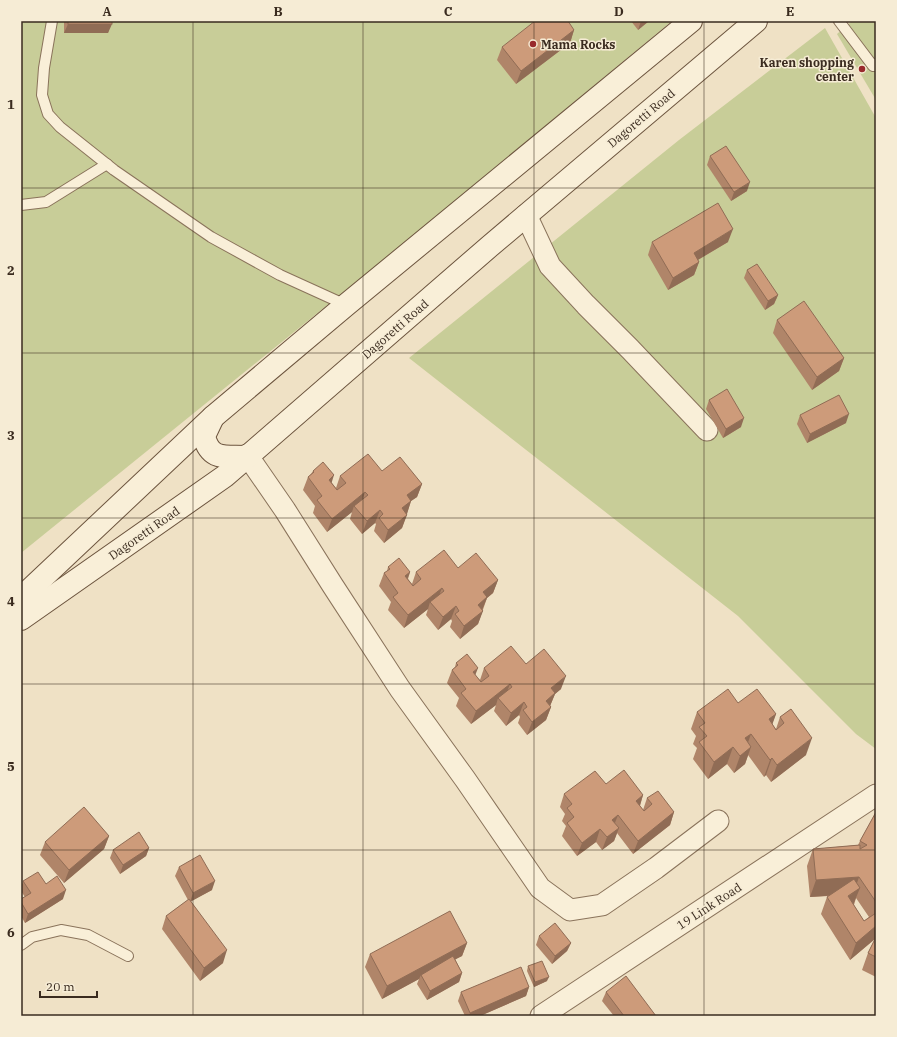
<svg xmlns="http://www.w3.org/2000/svg" width="897" height="1037" font-family="'IBM Plex Serif',serif">
  <rect width="100%" height="100%" fill="#efe1c5"/>
  <g fill="#c8cd98">
    <path d="M21,21H672L399,247L21,553Z"/>
    <path d="M852,21H876V100L837,34Z"/>
    <path d="M825,28L876,118V749L856,734L738,616L409,358L679,140Z"/>
  </g>
  <g fill="none" stroke-linecap="round" stroke-linejoin="round">
    <defs>
      <g id="service">
        <path d="M52,21L44,68L42,95L48,114L60,127L114,170L211,237L280,275L346,305"/>
        <path d="M839,21L873,66L876,64"/>
        <path d="M21,205L46,202L107,164"/>
        <path d="M21,945L32,937L61,930L88,935L128,956"/>
      </g>
      <g id="minor">
        <path d="M526,215L550,266L586,305L630,349L707,430"/>
        <path d="M247,455L285,510L333,586L400,689L465,779L540,888L570,910L602,905L656,868L718,821"/>
        <path d="M541,1016L876,795"/>
      </g>
      <g id="secondary">
        <path d="M213,417L204,436C210,461 225,456 246,457"/>
        <path d="M21,598L213,417L346,305L691,21"/>
        <path d="M21,619L225,476L490,246L756,21"/>
      </g>
    </defs>
    <use href="#service" stroke="#8a735b" stroke-width="12"/>
    <use href="#minor" stroke="#8a735b" stroke-width="23"/>
    <use href="#secondary" stroke="#6c543e" stroke-width="24"/>
    <use href="#service" stroke="#f9efd8" stroke-width="10"/>
    <use href="#minor" stroke="#f9efd8" stroke-width="21"/>
    <use href="#secondary" stroke="#f9efd8" stroke-width="22"/>
  </g>
  <g fill="#b08569" fill-rule="evenodd">
    <path d="M64,21H112L108,33H64Z"/>
    <path d="M631,21H649L638,30Z"/>
    <path d="M574,30L570,43L516,84L497,60L502,47Z"/>
    <path d="M710,156L747,191L731,201L707,165Z"/>
    <path d="M652,242H728L698,260L699,262L694,275L668,290L648,255Z"/>
    <path d="M747,270L778,295L774,304L765,310L744,278Z"/>
    <path d="M777,320L844,358L839,371L812,390L773,333Z"/>
    <path d="M709,400L741,427L723,438L706,409Z"/>
    <path d="M800,415L846,423L807,443L797,424Z"/>
    <path d="M313,471L332,483L336,488L340,476L382,471L422,484L417,497L411,501L402,528L384,543L374,531L376,524L375,523L362,534L350,519L352,512L327,532L313,513L315,506L303,490L308,477L311,474Z"/>
    <path d="M388,567L410,572L408,579L412,584L416,572L458,568L498,580L493,593L487,598L478,624L460,639L450,627L452,621L451,619L438,630L426,615L428,609L404,628L388,610L391,602L379,586L384,573L387,571Z"/>
    <path d="M456,663L475,675L480,680L484,668L526,664L561,689L555,694L550,706L551,707L546,720L527,735L518,723L520,717L519,715L506,726L494,711L496,705L471,724L456,706L459,698L447,683L452,670L455,667Z"/>
    <path d="M738,703L776,714L772,724L776,729L780,717L791,709L806,755L771,782L766,775L764,777L748,755L745,764L734,773L727,764L708,779L693,759L697,748L693,744L696,736L691,729L697,712Z"/>
    <path d="M606,784L643,795L640,806L643,810L647,798L674,812L670,825L633,854L617,833L614,841L602,850L596,842L577,856L562,836L566,826L562,821L565,814L560,807L564,794Z"/>
    <path d="M876,812V977L862,970L868,953L875,939L850,960L821,914L827,897L829,896L810,897L807,866L813,849L858,845L860,841ZM856,898L869,917L864,921L854,905Z"/>
    <path d="M109,836L104,849L64,883L40,855L45,842Z"/>
    <path d="M149,848L146,856L120,874L110,858L113,850Z"/>
    <path d="M179,867L212,890L191,901L223,963L200,981L162,929L166,916L188,900L175,876Z"/>
    <path d="M23,881L46,884L63,899L25,923L21,916V899L25,897L21,891V888Z"/>
    <path d="M539,936L571,943L567,951L552,964L536,945Z"/>
    <path d="M467,943L462,956L455,959L462,973L459,982L427,1000L417,984L419,979L382,999L365,967L370,954Z"/>
    <path d="M528,966L547,981L534,987L527,971Z"/>
    <path d="M529,987L526,996L480,1016H465L458,1001L461,992Z"/>
    <path d="M606,992L656,1016H614L602,1001Z"/>
  </g>
  <g fill="#906c55">
    <path d="M641,21H649L638,30Z"/>
    <path d="M68,24H112L108,33H64Z"/>
    <path d="M574,30L570,43L516,84L521,71Z"/>
    <path d="M750,182L747,191L731,201L734,192Z"/>
    <path d="M733,229L728,242L689,265L694,253Z"/>
    <path d="M699,262L694,275L668,290L673,278Z"/>
    <path d="M778,295L774,304L765,310L768,301Z"/>
    <path d="M844,358L839,371L812,390L817,377Z"/>
    <path d="M849,414L846,423L807,443L810,434Z"/>
    <path d="M744,418L741,427L723,438L726,429Z"/>
    <path d="M334,475L330,488L329,480Z"/>
    <path d="M422,484L417,497L411,501L407,514L397,521L407,495Z"/>
    <path d="M365,492L361,505L354,506L352,512L327,532L332,519Z"/>
    <path d="M380,510L375,523L362,534L367,521Z"/>
    <path d="M407,515L402,528L384,543L388,530Z"/>
    <path d="M410,572L405,585V576Z"/>
    <path d="M498,580L493,593L487,598L482,610L478,605L483,592Z"/>
    <path d="M442,588L437,601L430,602L428,609L404,628L408,615Z"/>
    <path d="M456,606L451,619L438,630L443,617Z"/>
    <path d="M483,611L478,624L460,639L464,626Z"/>
    <path d="M478,668L473,681V672Z"/>
    <path d="M566,676L561,689L555,694L550,706L541,714L551,688Z"/>
    <path d="M510,684L505,697L498,698L496,705L471,724L476,711Z"/>
    <path d="M524,702L519,715L506,726L511,713Z"/>
    <path d="M551,707L546,720L527,735L532,722Z"/>
    <path d="M776,714L770,731L769,719Z"/>
    <path d="M751,734L745,751L739,755L745,738Z"/>
    <path d="M812,738L806,755L771,782L777,765Z"/>
    <path d="M733,747L727,764L708,779L714,762Z"/>
    <path d="M751,747L745,764L734,773L740,756Z"/>
    <path d="M772,758L766,775L764,777L770,760Z"/>
    <path d="M643,795L639,808L636,801Z"/>
    <path d="M674,812L670,825L633,854L638,841Z"/>
    <path d="M618,815L613,828L612,820Z"/>
    <path d="M619,828L614,841L602,850L607,837Z"/>
    <path d="M600,829L596,842L577,856L582,843Z"/>
    <path d="M109,836L104,849L64,883L69,870Z"/>
    <path d="M149,848L146,856L120,874L123,865Z"/>
    <path d="M859,877L854,892L860,888L853,905L848,896L852,894L810,897L816,880Z"/>
    <path d="M215,881L212,890L190,902L193,893Z"/>
    <path d="M66,890L63,899L25,923L28,914Z"/>
    <path d="M876,926V938L850,960L856,943Z"/>
    <path d="M467,943L462,956L422,977L421,975L419,979L382,999L387,986Z"/>
    <path d="M571,943L567,951L552,964L555,956Z"/>
    <path d="M227,950L223,963L200,981L204,968Z"/>
    <path d="M462,973L459,982L427,1000L430,991Z"/>
    <path d="M549,977L547,981L534,987L535,982Z"/>
    <path d="M529,987L526,996L480,1016H469L470,1013Z"/>
  </g>
  <g fill="#cd9b7a" stroke="#906c55">
    <rect x="68" y="21" width="44" height="3"/>
    <path d="M535,21H568L574,30L521,71L502,47Z"/>
    <path d="M726,146L750,182L734,192L710,156Z"/>
    <path d="M718,203L733,229L694,253L699,262L673,278L652,242Z"/>
    <path d="M757,264L778,295L768,301L747,270Z"/>
    <path d="M804,301L844,358L817,377L777,320Z"/>
    <path d="M727,389L744,418L726,429L709,400Z"/>
    <path d="M839,395L849,414L810,434L800,415Z"/>
    <path d="M368,454L382,471L400,457L422,484L407,495L411,501L402,508L407,515L388,530L379,518L383,514L380,510L367,521L354,506L368,495L365,492L332,519L317,500L322,496L308,477L314,472L313,471L323,462L334,475L329,480L337,490L346,483L340,476Z"/>
    <path d="M444,550L458,568L476,553L498,580L483,592L487,597L478,605L483,611L464,626L455,614L459,611L456,606L443,617L430,602L444,591L442,588L408,615L393,597L398,593L384,573L390,569L388,567L399,558L410,572L405,576L413,586L421,579L416,572Z"/>
    <path d="M511,646L526,664L544,649L566,676L551,688L555,693L546,701L551,707L532,722L523,710L527,707L524,702L511,713L498,698L512,687L510,684L476,711L461,693L466,689L452,670L458,665L456,663L467,654L478,668L473,672L481,682L489,676L484,668Z"/>
    <path d="M728,689L738,703L757,689L776,714L769,719L776,730L784,723L780,717L791,709L812,738L777,765L772,758L770,760L751,734L745,738L751,747L740,756L733,747L714,762L699,742L707,736L699,727L705,723L697,712Z"/>
    <path d="M624,770L643,795L636,801L644,811L652,804L647,798L658,791L674,812L638,841L618,815L612,820L619,828L607,837L600,829L582,843L567,823L574,817L567,808L572,804L564,794L595,771L606,784Z"/>
    <path d="M84,807L109,836L69,870L45,842Z"/>
    <path d="M876,812V902L859,877L816,880L813,849L860,845V849L867,845L860,841Z"/>
    <path d="M139,832L149,848L123,865L113,850Z"/>
    <path d="M200,855L215,881L193,893L179,867Z"/>
    <path d="M38,872L46,884L57,876L66,890L28,914L21,902V899L31,893L23,881Z"/>
    <path d="M854,879L860,888L848,896L864,921L876,913V926L856,943L827,897Z"/>
    <path d="M189,899L227,950L204,968L166,916Z"/>
    <path d="M450,911L467,943L387,986L370,954Z"/>
    <path d="M555,923L571,943L555,956L539,936Z"/>
    <path d="M876,937V957L868,953Z"/>
    <path d="M453,956L462,973L430,991L421,975Z"/>
    <path d="M542,961L549,977L535,982L528,966Z"/>
    <path d="M521,967L529,987L470,1013L461,992Z"/>
    <path d="M626,976L656,1016H624L606,992Z"/>
  </g>
  <path fill="none" stroke="#3a2b1f" stroke-width="1" stroke-opacity="0.55" d="M193,21V1016M363,21V1016M534,21V1016M704,21V1016M21,188H876M21,353H876M21,518H876M21,684H876M21,850H876"/>
  <g fill="#992a2d" stroke="#f6ecd5" stroke-width="1.5">
    <circle cx="533" cy="44" r="4"/>
    <circle cx="862" cy="69" r="4"/>
  </g>
  <g text-anchor="middle" dominant-baseline="central" stroke-width="3" stroke-linejoin="round" paint-order="stroke">
    <g font-size="12" font-weight="bold" fill="#3a2b1f" stroke="#f6ecd5" text-anchor="start">
      <text x="541" y="44">Mama Rocks</text>
      <text x="854" y="62" text-anchor="end">Karen shopping<tspan x="854" dy="14">center</tspan></text>
    </g>
    <g font-size="12" fill="#3a2b1f" stroke="#f6ecd5">
      <text transform="translate(641 118) rotate(-40)">Dagoretti Road</text>
      <text transform="translate(395 329) rotate(-41)">Dagoretti Road</text>
      <text transform="translate(144 533) rotate(-35)">Dagoretti Road</text>
      <text transform="translate(709 906) rotate(-33)">19 Link Road</text>
    </g>
  </g>
  <rect width="897" height="1037" fill="none" stroke="#f6ecd5" stroke-width="44"/>
  <path d="M40 991v6h57v-6" fill="none" stroke="#3a2b1f" stroke-width="2"/>
  <text x="46" y="991" font-size="12" fill="#3a2b1f" stroke="#f6ecd5" stroke-width="3" paint-order="stroke">20 m</text>
  <rect x="22" y="22" width="853" height="993" fill="none" stroke="#3a2b1f" stroke-width="1.5"/>
  <g font-size="13" text-anchor="middle" font-weight="bold" fill="#3a2b1f">
    <text x="107" y="16">A</text>
    <text x="278" y="16">B</text>
    <text x="448" y="16">C</text>
    <text x="619" y="16">D</text>
    <text x="790" y="16">E</text>
    <text x="11" y="109">1</text>
    <text x="11" y="275">2</text>
    <text x="11" y="440">3</text>
    <text x="11" y="606">4</text>
    <text x="11" y="771">5</text>
    <text x="11" y="937">6</text>
  </g>
</svg>
